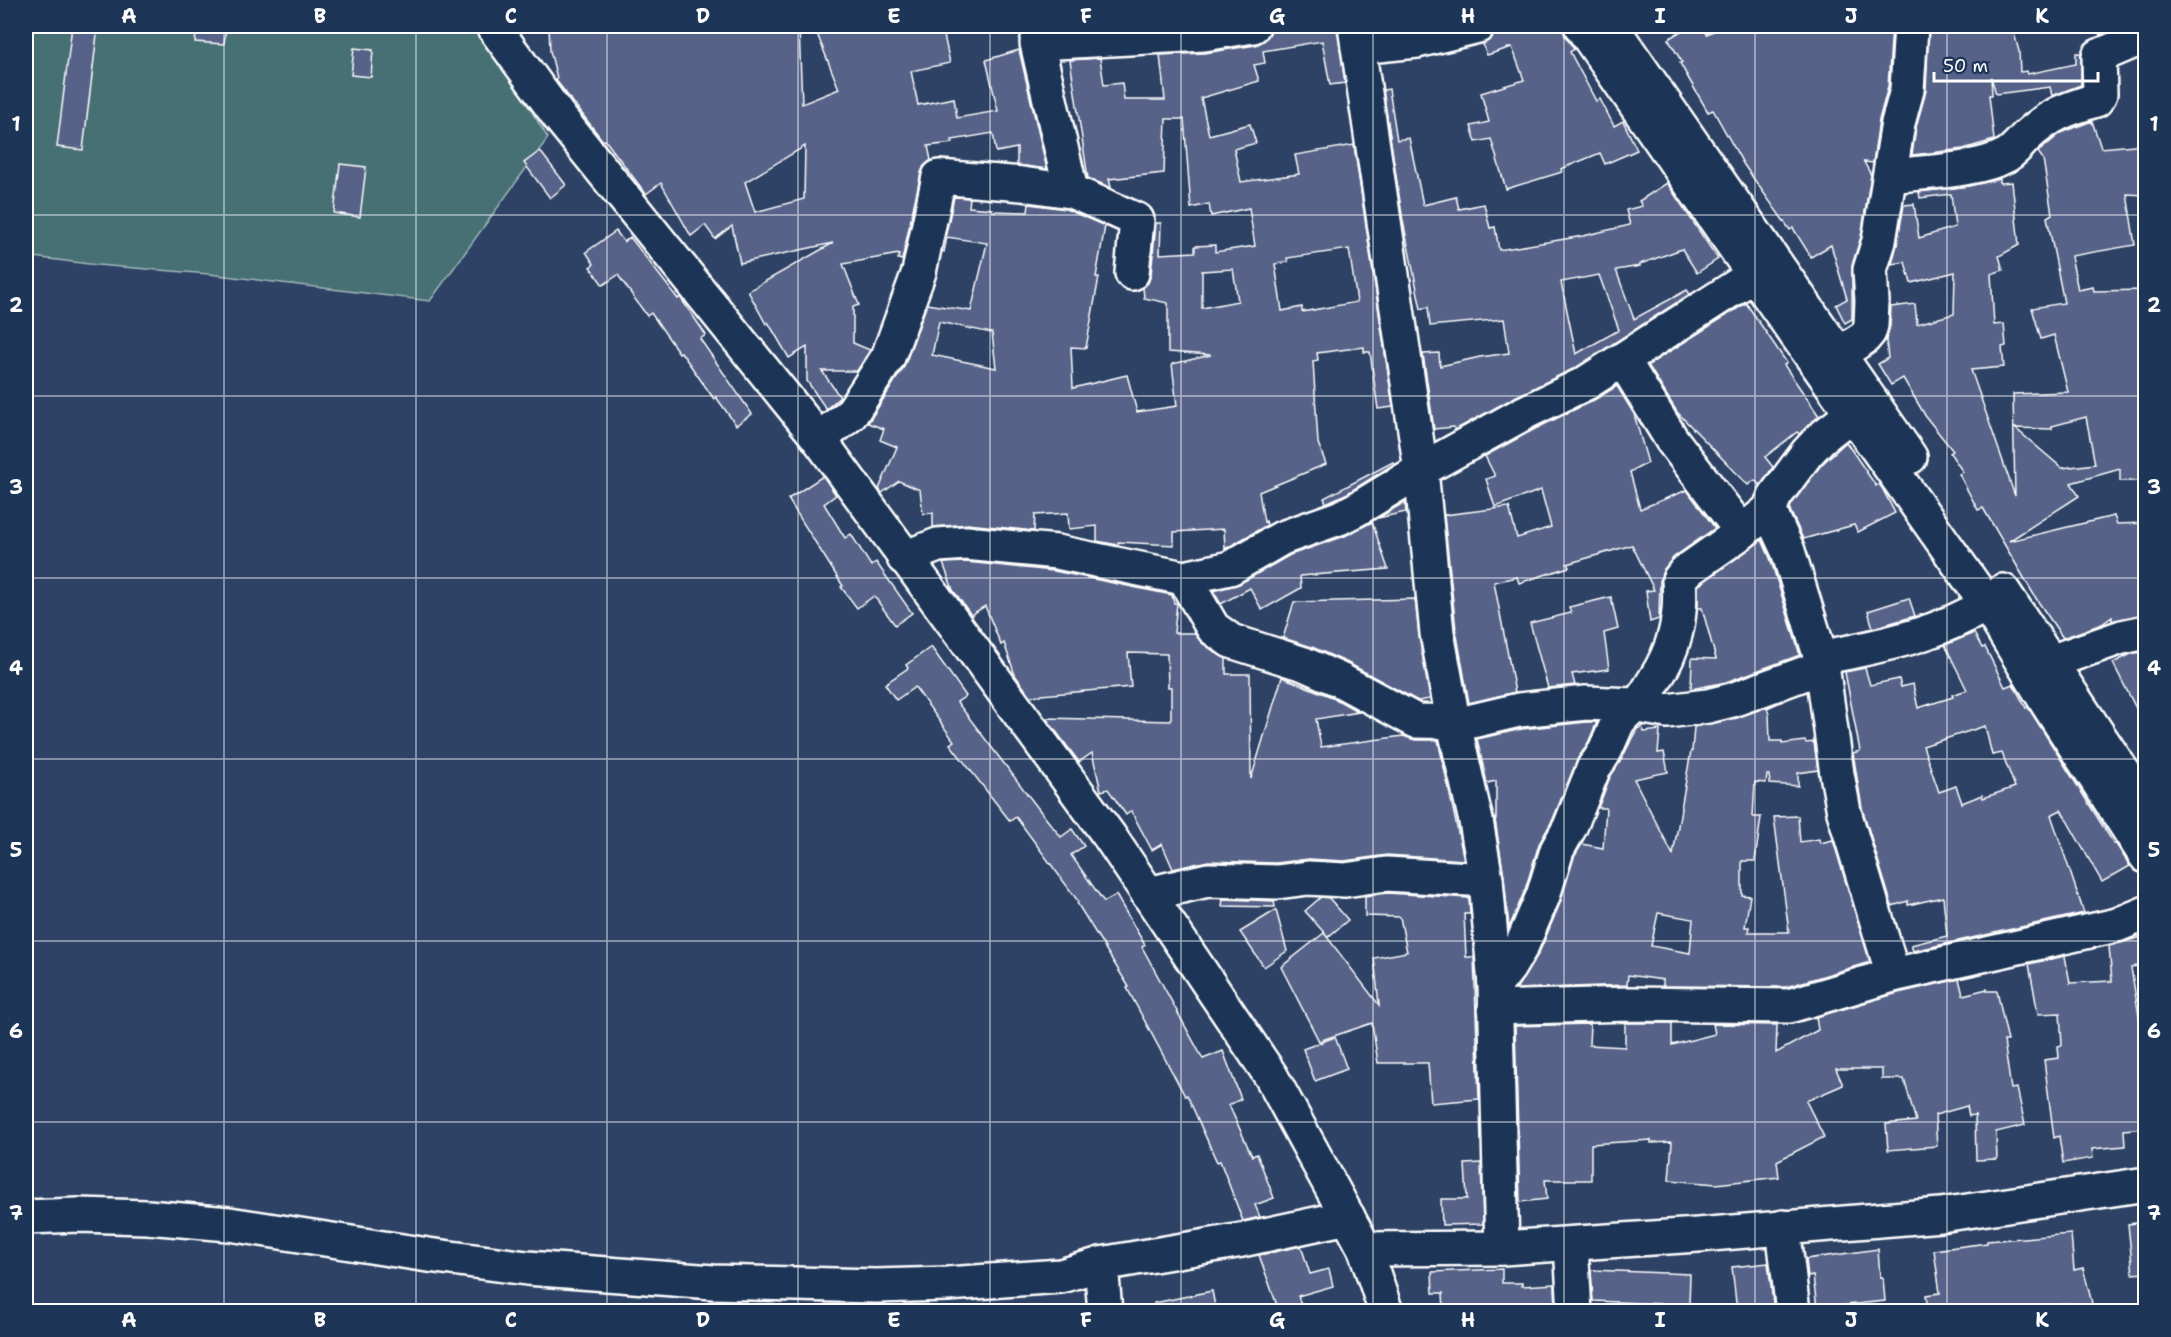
<svg xmlns="http://www.w3.org/2000/svg" width="2171" height="1337" font-family="'Shantell Sans',sans-serif">
  <rect width="100%" height="100%" fill="#2d4265"/>
  <filter id="ink" filterUnits="userSpaceOnUse"><feTurbulence type="fractalNoise" baseFrequency=".0167" numOctaves="2"/><feDisplacementMap in="SourceGraphic" scale="12" xChannelSelector="R" yChannelSelector="G"/><feConvolveMatrix kernelMatrix="1 2 1 2 8 2 1 2 1" color-interpolation-filters="sRGB"/></filter>
  <g filter="url(#ink)">
    <path fill="#477075" stroke="#a3b8ba" stroke-width="1.5" d="M26,26H479L548,138L430,301L209,274L97,265L26,256Z"/>
    <g fill="#566288" stroke="#fff" stroke-width="1.5" fill-rule="evenodd">
      <path d="M72,26H98L83,150L57,147Z"/>
      <path d="M197,26H226L224,44L195,42Z"/>
      <path d="M549,26H763L764,32L799,28L802,104L839,89L814,26H942L950,63L911,71L918,105L954,98L957,118L998,111L986,60L1019,50L1047,169L1017,165V148L996,152L993,133L952,140L953,143L928,146L931,160L924,166L921,173L902,260L898,259L899,254L843,264L859,305L853,307V343L870,350L857,371H822L840,397L826,409L807,381V347L789,358L768,322L766,324L748,291L833,243L740,263L732,226L715,239L705,225L691,236L661,183L646,194L605,140L603,141L555,79L557,78L550,51ZM805,146L804,199L755,212L745,182Z"/>
      <path d="M1277,26H1337L1345,83L1330,85L1322,41L1263,51L1265,63L1254,65L1259,81L1201,98L1209,135L1250,124L1256,143L1234,149L1241,182L1299,174L1295,155L1354,145L1393,407L1378,409L1370,352H1364V347L1317,353L1318,360L1313,361L1318,443L1326,464L1259,492L1264,522L1266,521L1267,525L1225,549L1224,529L1174,532V545L1118,542V545L1097,541V526L1069,529L1068,513L1035,515L1034,531L968,524L933,527V513L923,514L920,490L899,481L882,493L879,489L897,447L880,440L884,429L868,423L904,367L927,304L971,311L987,243L947,237L944,252L942,251L954,197L970,198L969,207L992,209V211L1028,212L1029,204L1066,209L1105,226L1096,277H1099L1086,348L1071,347L1073,388L1127,375L1137,412L1177,406L1172,364L1211,355L1168,352V303L1144,298L1143,287L1148,283L1151,275L1156,223H1161L1160,254L1195,252V246L1215,245V252L1255,246L1249,208L1211,216L1209,204L1191,208L1184,119H1166L1164,173L1109,179L1111,187H1109L1088,178L1070,60L1100,58L1104,85L1122,83L1124,100H1165L1160,55L1205,53L1256,45L1265,40L1270,33L1271,27ZM1349,249L1357,302L1302,312V307L1282,311L1275,264L1288,262L1287,258ZM1233,269L1238,301L1202,308V271ZM939,322L992,333L996,368L932,355Z"/>
      <path d="M1496,26H1563L1565,36L1574,49L1570,52L1596,101L1600,99L1614,126L1623,121L1637,150L1605,164L1600,153L1561,169L1562,172L1506,189L1491,139L1476,142L1471,126L1489,122L1481,93L1524,80L1512,47L1487,55L1483,44L1491,39L1496,32Z"/>
      <path d="M1689,26H1702L1707,34L1724,26H1892L1888,87L1879,120L1873,163L1864,162L1871,175L1861,237L1852,265V319L1845,323L1836,305L1847,299L1831,245L1811,257L1793,228L1790,230L1744,165L1713,110L1708,112L1690,81L1680,63L1682,62L1668,39Z"/>
      <path d="M1929,26H2012L2019,51L2020,72L2027,71L2028,74L2076,64V53H2081V85L2052,96L2050,87L1996,94L1991,77L1992,95H1989L1994,140L1963,149L1912,155L1916,127L1926,91Z"/>
      <path d="M2110,26H2123L2100,35L2098,31Z"/>
      <path d="M354,48L373,50L371,77L351,75Z"/>
      <path d="M1389,89L1397,140L1409,138L1423,205L1456,197L1459,209L1484,204L1490,228L1495,227L1499,250L1583,236L1630,225L1626,210L1642,206L1639,201L1667,183L1718,259L1697,273L1682,249L1640,264V266L1616,270L1634,319L1687,290L1690,294L1577,367L1517,396L1455,430L1454,427L1434,429L1423,354L1439,353L1440,366L1480,357L1509,353L1504,319L1430,326L1428,307L1421,309L1403,221L1383,90ZM1599,275L1619,330L1576,354L1561,282Z"/>
      <path d="M2092,121L2101,148L2145,144V195L2127,194L2135,245L2071,256L2078,290L2093,287L2094,291L2145,290V481H2120V469L2071,483L2079,496L2009,541L2114,516L2117,524L2145,523V614L2112,621V617L2102,624L2063,638L2037,600L1983,508L1978,510L1959,474L1963,472L1950,453L1953,451L1926,417L1903,378L1891,385L1878,364L1888,358L1886,340L1890,326L1891,307L1915,304L1917,324L1954,314L1955,272L1911,283L1905,262L1892,264L1897,244L1904,205L1914,204L1919,238L1955,227L1951,194L1920,198L1919,192L1969,186L2000,179V183L2012,182L2019,245L1999,256L2003,270L1991,274L1994,325L2004,324L2006,346L2002,347L2004,367L1971,370L2015,496L2013,394L2068,392L2054,335L2041,339L2032,308L2064,303L2047,217L2052,214L2043,159L2038,152L2061,133ZM2086,417L2095,464L2062,468L2015,428L2052,429V426Z"/>
      <path d="M540,151L566,185L550,198L524,163Z"/>
      <path d="M340,164L366,167L360,217L334,213Z"/>
      <path d="M616,231L624,242L630,237L678,299L680,297L706,335L700,339L752,414L736,425L716,397L714,399L681,352L679,353L651,313L647,316L618,275L603,285L590,267L594,264L586,252Z"/>
      <path d="M1746,303L1787,363L1784,365L1819,416L1799,434L1797,432L1765,457L1773,467L1760,486L1755,480L1748,485L1677,412L1648,365Z"/>
      <path d="M1617,386L1634,414L1648,463L1630,472L1640,509L1687,490L1715,528L1674,557L1664,569L1660,581L1659,619L1650,622L1646,591L1654,590L1632,545L1567,564L1569,567L1519,583L1517,577L1494,582L1515,692L1469,703L1456,630L1444,515L1509,507L1517,538L1551,527L1541,490L1495,507L1486,479L1495,476L1485,456L1535,429L1594,400Z"/>
      <path d="M1846,442L1876,486L1879,484L1882,488L1895,513L1858,532L1854,525L1803,539L1790,510L1791,505L1821,465Z"/>
      <path d="M1393,462L1394,464L1348,493L1326,503L1324,498Z"/>
      <path d="M823,476L836,495L824,504L845,538L851,534L871,566L876,562L912,613L895,625L874,596L857,608L841,587L843,586L788,499Z"/>
      <path d="M1405,502L1406,512L1378,518Z"/>
      <path d="M1372,522L1388,569L1300,576L1301,588L1262,610L1250,588L1221,604L1213,591L1239,584L1290,555L1345,536Z"/>
      <path d="M1762,540L1770,558L1800,655L1726,682L1691,689L1692,658L1716,659L1702,608H1698V586Z"/>
      <path d="M966,562L1054,571L1172,595L1174,603H1177L1174,633H1194L1202,643L1226,659V674H1250L1251,779L1282,677L1332,697L1359,712L1316,719L1321,747L1403,736L1415,740H1438L1464,860L1387,855L1344,861L1309,859L1276,863L1208,861L1173,869L1162,844L1152,850L1131,811L1126,815L1108,789L1101,791L1092,753L1079,762L1046,718L1171,721V687H1168L1167,654L1128,653L1131,687L1030,696L1015,675L1004,643L1001,645L985,606L971,615L953,590L943,563Z"/>
      <path d="M1611,597L1618,629L1604,633L1609,669L1572,674L1575,685L1548,688L1530,623L1571,613L1569,607Z"/>
      <path d="M1909,598L1915,616L1873,628L1868,611Z"/>
      <path d="M1415,599L1419,636L1430,699L1418,701L1348,663L1312,647L1283,638L1294,602Z"/>
      <path d="M1974,633L1982,648L1985,647L2005,687L2013,684L2026,708L2028,707L2114,844H2116L2130,866L2102,882L2061,810L2051,815L2084,913L1913,951L1911,945L1947,936L1943,897L1908,905V901L1892,906L1862,808L1853,753L1860,751L1845,672L1865,668L1870,685L1899,679L1901,687L1913,684L1918,708L1953,697L1952,695L1967,690L1945,645ZM1985,726L1992,755L2002,753L2015,787L1983,798L1982,795L1962,803L1956,786L1939,792L1923,746Z"/>
      <path d="M931,647L966,696L957,702L1044,816L1061,837L1072,829L1084,846L1071,855L1104,902L1116,895L1145,945L1142,947L1203,1059L1223,1051L1241,1099L1229,1105L1252,1156L1257,1154L1274,1198L1255,1205L1260,1217L1243,1221L1220,1161L1217,1162L1187,1095L1185,1096L1127,988L1129,987L1077,903L1078,901L1016,817L1010,821L950,744L954,741L915,687L896,700L885,684L908,668L906,665Z"/>
      <path d="M2145,651V726L2113,663L2131,654Z"/>
      <path d="M1783,701L1767,708L1769,714L1770,741H1782V744L1805,741L1806,743L1814,742L1818,770L1798,773V786L1770,784L1769,775H1767L1766,783L1755,782L1753,817H1761L1755,861H1742V895L1750,896L1745,927H1749L1748,932H1789L1774,817L1798,816L1800,842L1819,839L1820,843L1833,840L1870,962L1786,987L1663,986V980L1628,975L1627,985L1516,989L1539,953L1560,903L1574,857L1582,844L1603,848L1606,808H1598L1610,777L1621,760L1637,729L1642,726L1644,732L1660,730L1658,753L1664,752L1668,772L1634,779L1673,855L1691,751H1692L1694,727L1737,718ZM1658,913L1693,919L1690,953L1651,946Z"/>
      <path d="M1587,722H1597L1588,743L1577,760L1553,819L1539,844L1525,890L1509,928L1504,877L1495,819H1496V781L1487,783L1477,739L1522,729Z"/>
      <path d="M1387,893L1469,898L1470,914H1464L1466,957H1474L1479,1099L1431,1103L1428,1063H1378L1372,1023L1319,1041L1281,967L1324,933L1379,1005L1374,958L1407,952L1400,917L1365,916V896Z"/>
      <path d="M1321,897L1329,898L1348,920L1328,937L1305,911Z"/>
      <path d="M1223,899L1274,901L1275,907L1222,906Z"/>
      <path d="M1276,910L1287,951L1264,967L1240,932Z"/>
      <path d="M2145,936V963L2131,968L2141,1028L2145,1027V1128L2124,1130L2125,1146L2092,1149L2093,1158L2063,1163L2059,1136L2054,1138L2044,1060L2059,1058L2058,1046L2062,1045L2060,1013L2038,1014L2029,964L2065,956L2070,983L2112,981L2109,946Z"/>
      <path d="M1959,979L1963,995L1987,989V991H1997L2008,1041H2004L2011,1089L2017,1088L2025,1125L1996,1132L1997,1159L1976,1160L1975,1115L1969,1116L1967,1106L1935,1115L1937,1146L1888,1150L1886,1124L1916,1121L1904,1079H1882V1069H1836L1843,1085L1806,1101L1824,1137L1777,1161L1779,1177L1716,1184L1669,1180L1672,1142L1651,1143V1140L1591,1144V1180H1545L1547,1199L1520,1202L1515,1026L1590,1024L1589,1045L1625,1047V1023H1672V1045L1715,1034L1713,1024L1777,1025L1776,1053L1818,1030L1816,1017L1898,993Z"/>
      <path d="M1335,1037L1347,1069L1315,1081L1303,1049Z"/>
      <path d="M1481,1163L1483,1224L1442,1225L1441,1199H1467L1465,1164Z"/>
      <path d="M2145,1222V1273L2133,1274L2128,1224Z"/>
      <path d="M2071,1234L2074,1270L2083,1268L2094,1311H2072L2069,1303L2025,1311H1928L1926,1295L1940,1293L1934,1250L1987,1243V1241Z"/>
      <path d="M1301,1246L1310,1274L1329,1269L1333,1286L1298,1296L1303,1311H1279L1259,1255Z"/>
      <path d="M1878,1249L1880,1278H1883L1885,1301L1817,1308L1813,1276L1808,1277L1806,1259Z"/>
      <path d="M1768,1263L1774,1311H1737L1732,1267Z"/>
      <path d="M1502,1269V1283H1522V1286L1555,1284L1556,1311H1444L1443,1293H1433L1432,1272Z"/>
      <path d="M1591,1270L1690,1274L1689,1305L1593,1301Z"/>
      <path d="M1212,1291L1216,1311H1154V1303Z"/>
    </g>
    <g fill="none" stroke-linecap="round" stroke-linejoin="round">
      <defs>
        <g id="minor">
          <path d="M493,26L560,118L819,439L1110,837L1271,1076L1365,1249L1386,1312"/>
          <path d="M1355,26L1421,470L1437,633L1453,720L1476,821L1486,880L1495,985L1502,1248"/>
          <path d="M1358,47L1417,41L1478,26"/>
          <path d="M1890,176C1923,172 1978,171 2007,155C2015,150 2021,142 2027,136C2051,114 2066,109 2096,100L2100,94L2099,56L2146,36"/>
          <path d="M1071,191L1037,43L1204,34L1253,26"/>
          <path d="M1839,354L1864,338L1869,332L1871,325L1872,301L1870,270L1879,241L1898,123L1907,90L1911,26"/>
          <path d="M1623,360L1672,440L1742,532"/>
          <path d="M819,439L851,414L888,357L919,272L939,177L1022,184L1071,191L1137,220L1132,273"/>
          <path d="M1769,510L1788,551L1821,658L1837,774L1844,812L1893,975"/>
          <path d="M904,558L938,545L966,543L1057,552L1184,578L1213,628L1231,641L1304,664L1340,680L1416,721L1468,722L1519,710L1586,703L1633,705L1667,711L1708,706L1732,700L1822,667"/>
          <path d="M1184,578L1230,568L1282,538L1339,518L1357,509L1421,470L1526,412L1586,383L1754,275"/>
          <path d="M1821,658C1882,645 1933,637 1987,604"/>
          <path d="M2050,662L2122,637L2146,632"/>
          <path d="M1148,894L1208,880L1277,882L1308,878L1345,880L1386,874L1486,880"/>
          <path d="M1495,985L1509,967L1522,945L1543,896L1557,850L1570,827L1594,767C1606,754 1610,738 1618,722C1624,713 1633,707 1641,700C1646,695 1650,687 1654,681C1675,649 1682,618 1679,580L1685,572L1742,532L1769,510L1775,496L1807,453L1821,438L1852,414"/>
          <path d="M1495,1008L1629,1004L1789,1006L1893,975L2117,925L2146,913"/>
          <path d="M26,1217L78,1215L147,1217L229,1224L428,1255L527,1268L713,1282L876,1286L947,1284L1061,1276L1101,1264"/>
          <path d="M1783,1227L1793,1312"/>
          <path d="M1571,1245L1575,1312"/>
          <path d="M1365,1249L1502,1248L1698,1235L1941,1215L2146,1184"/>
          <path d="M1105,1312L1101,1264L1242,1240L1348,1217"/>
        </g>
        <g id="major">
          <path d="M1581,26L1754,275L1987,604L2047,703L2146,856"/>
          <path d="M1611,26L1910,457"/>
          <path d="M2003,591L2146,807"/>
        </g>
      </defs>
      <use href="#minor" stroke="#fff" stroke-width="38"/>
      <use href="#major" stroke="#fff" stroke-width="38"/>
      <use href="#minor" stroke="#1d3557" stroke-width="33"/>
      <use href="#major" stroke="#1d3557" stroke-width="33"/>
    </g>
  </g>
  <path fill="none" stroke="#fff" stroke-width="1.5" stroke-opacity="0.55" d="M224,26V1312M416,26V1312M607,26V1312M798,26V1312M990,26V1312M1181,26V1312M1373,26V1312M1564,26V1312M1755,26V1312M1947,26V1312M26,215H2146M26,396H2146M26,578H2146M26,759H2146M26,941H2146M26,1122H2146"/>
  <rect width="2171" height="1337" fill="none" stroke="#1d3557" stroke-width="66"/>
  <path d="M1934 72v9h164v-9" fill="none" stroke="#ffffff" stroke-width="3"/>
  <text x="1943" y="72" font-size="18" fill="#ffffff" stroke="#1d3557" stroke-width="4.5" paint-order="stroke">50 m</text>
  <rect x="33" y="33" width="2105" height="1271" fill="none" stroke="#fff" stroke-width="2"/>
  <g font-size="20" text-anchor="middle" font-weight="bold" fill="#fff">
    <text x="129" y="23">A</text>
    <text x="320" y="23">B</text>
    <text x="511" y="23">C</text>
    <text x="703" y="23">D</text>
    <text x="894" y="23">E</text>
    <text x="1086" y="23">F</text>
    <text x="1277" y="23">G</text>
    <text x="1468" y="23">H</text>
    <text x="1660" y="23">I</text>
    <text x="1851" y="23">J</text>
    <text x="2042" y="23">K</text>
    <text x="16" y="131">1</text>
    <text x="2154" y="131">1</text>
    <text x="16" y="312">2</text>
    <text x="2154" y="312">2</text>
    <text x="16" y="494">3</text>
    <text x="2154" y="494">3</text>
    <text x="16" y="675">4</text>
    <text x="2154" y="675">4</text>
    <text x="16" y="857">5</text>
    <text x="2154" y="857">5</text>
    <text x="16" y="1038">6</text>
    <text x="2154" y="1038">6</text>
    <text x="16" y="1220">7</text>
    <text x="2154" y="1220">7</text>
    <text x="129" y="1327">A</text>
    <text x="320" y="1327">B</text>
    <text x="511" y="1327">C</text>
    <text x="703" y="1327">D</text>
    <text x="894" y="1327">E</text>
    <text x="1086" y="1327">F</text>
    <text x="1277" y="1327">G</text>
    <text x="1468" y="1327">H</text>
    <text x="1660" y="1327">I</text>
    <text x="1851" y="1327">J</text>
    <text x="2042" y="1327">K</text>
  </g>
</svg>
